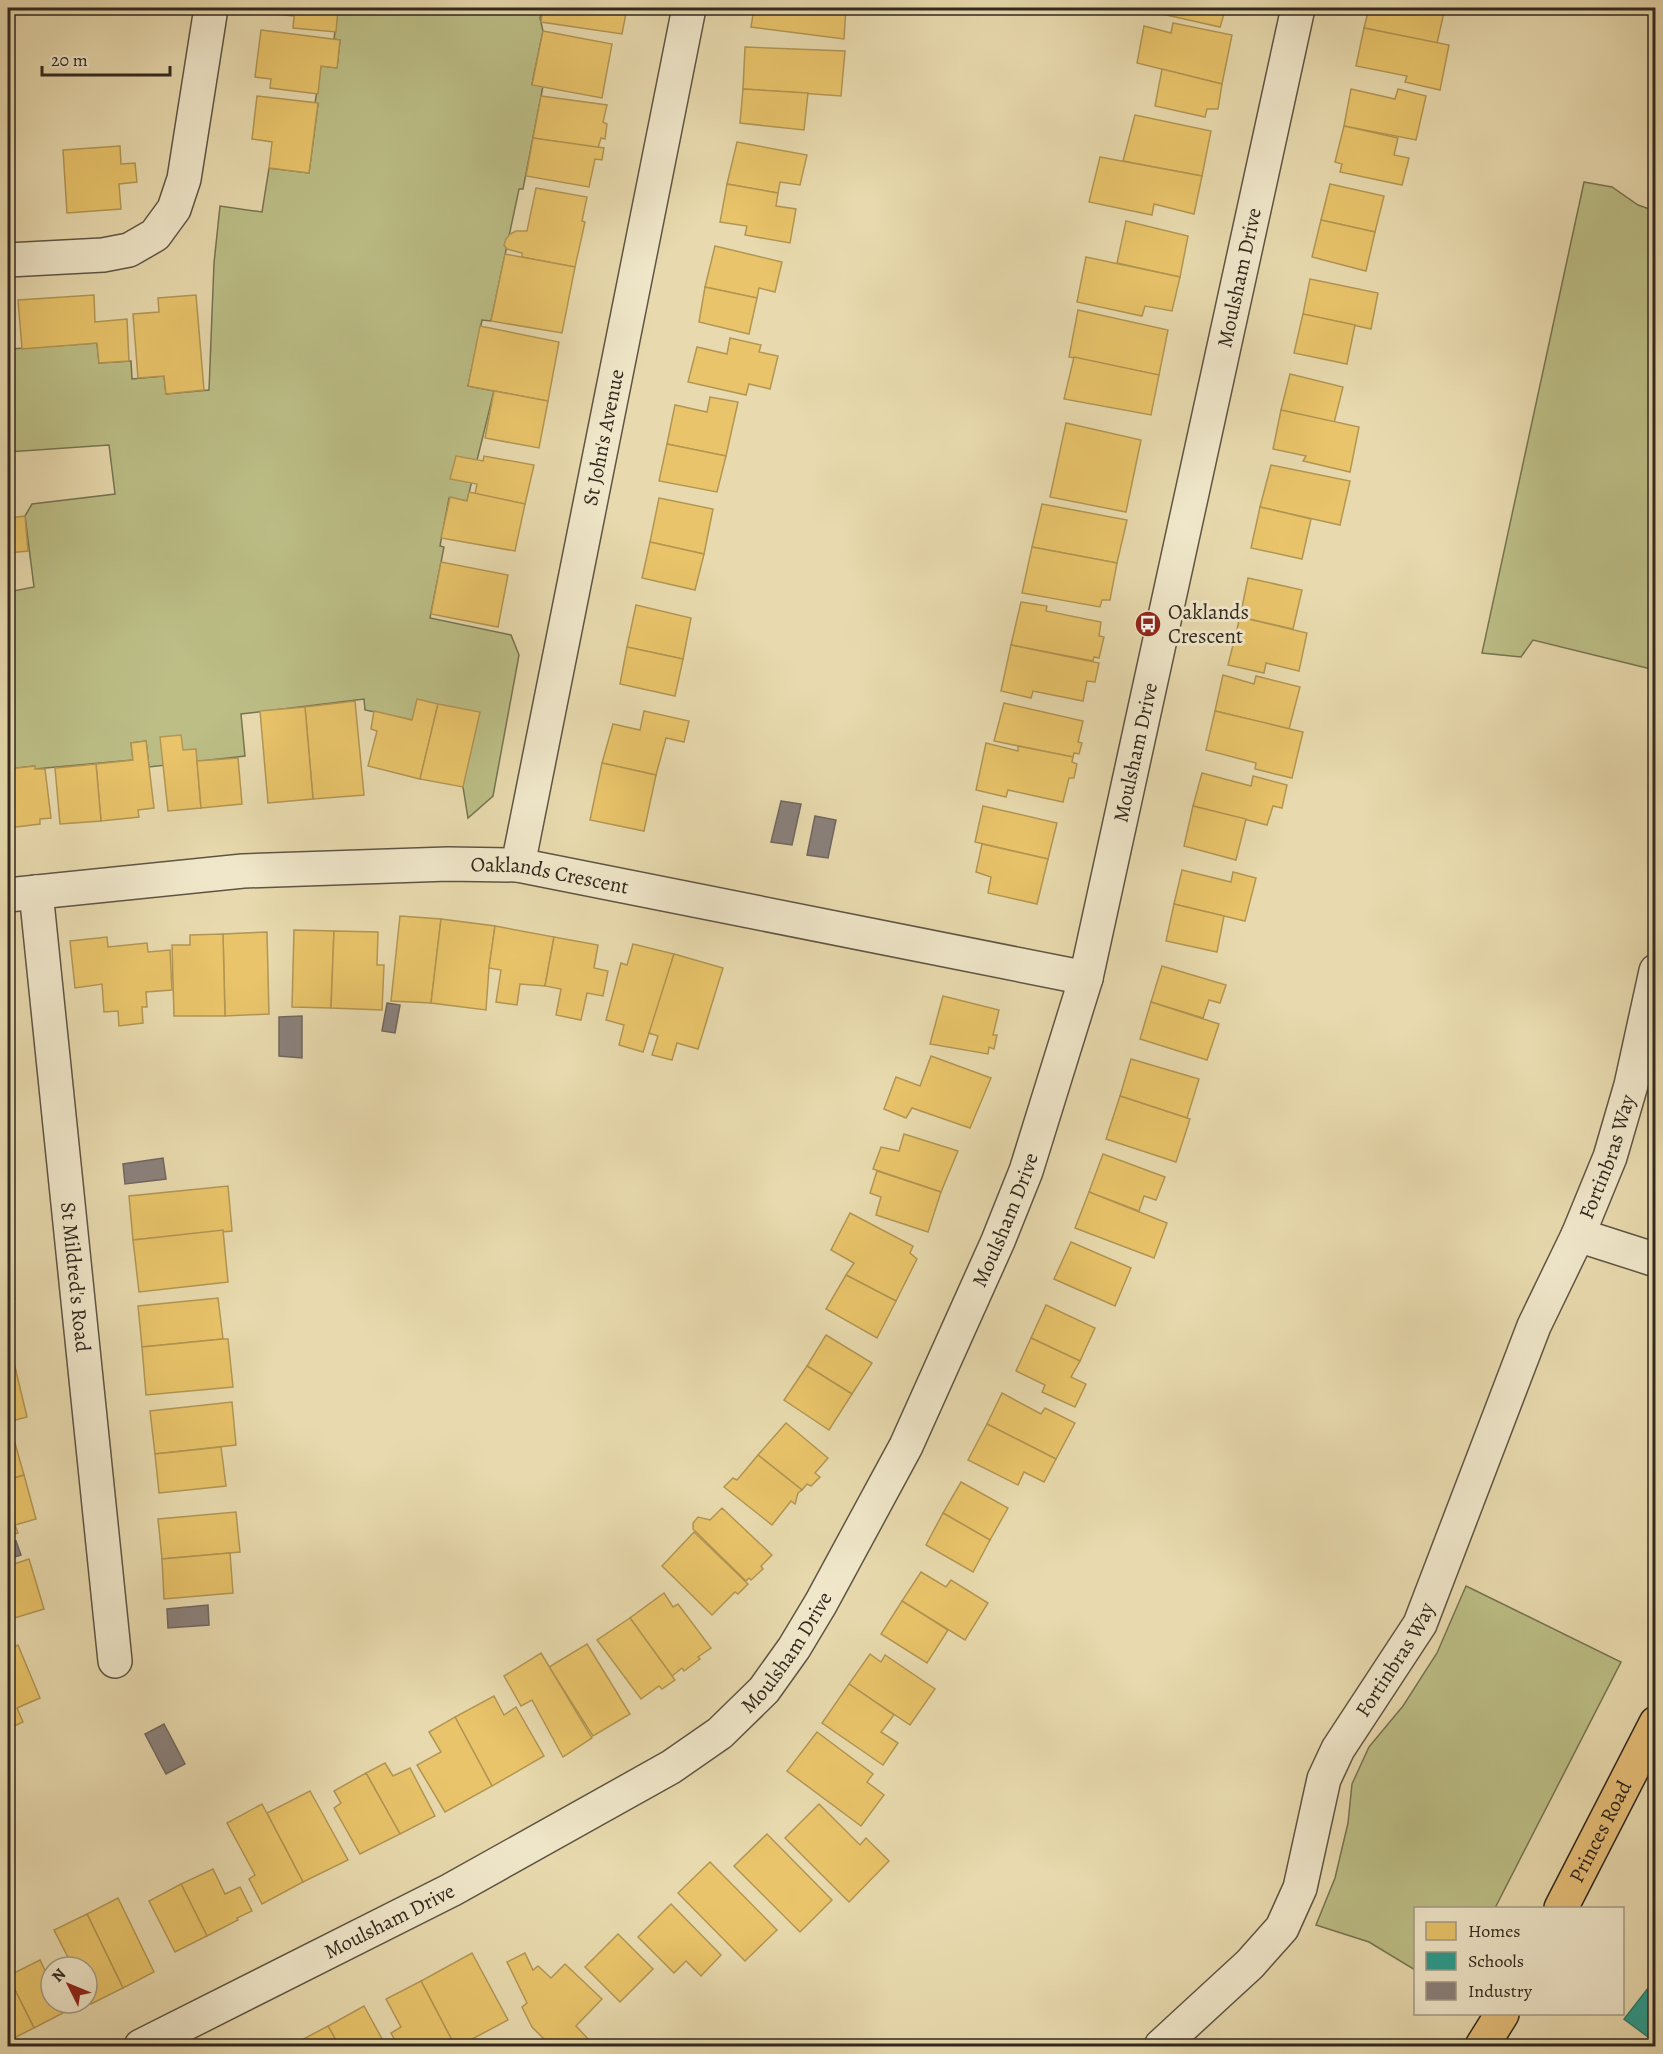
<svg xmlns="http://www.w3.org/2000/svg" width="1663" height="2054" font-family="Alegreya,serif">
  <rect width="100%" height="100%" fill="#e8daae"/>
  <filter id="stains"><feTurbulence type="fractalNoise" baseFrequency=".00333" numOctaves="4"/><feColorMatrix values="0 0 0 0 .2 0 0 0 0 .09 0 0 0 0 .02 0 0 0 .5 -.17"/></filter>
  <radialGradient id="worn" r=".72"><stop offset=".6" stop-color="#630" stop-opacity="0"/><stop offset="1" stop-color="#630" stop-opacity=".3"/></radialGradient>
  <g fill="#bcbe86" stroke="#767452" stroke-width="1.5">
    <path d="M338,8H543L540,18L543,31L532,84L543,86L523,189H519L491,321L482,320L468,386L494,391L467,501L449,498L440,546L444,547L430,618L511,635L519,655L493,796L468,818L463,787L412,720L365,710L364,699L241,714L245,756L149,767L146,741L131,743L133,760L35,769L34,766L8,769V592L34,587L25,516L32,504L115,494L109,445L8,452V326L10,349L97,343L99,363L131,361L132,379L164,376L166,394L209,390L214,263L220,206L262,212L269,168L309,173L318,104L315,103L321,66L337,68L340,40L334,39Z"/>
    <path d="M1584,182L1612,187L1638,205L1655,211V670L1533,640L1521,657L1482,653Z"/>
    <path d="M1466,1586L1621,1662L1495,1908H1416L1415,1970L1369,1942L1316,1925L1335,1878L1348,1823L1352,1784L1369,1747L1403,1706L1437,1653Z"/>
  </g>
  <g fill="#e9c46a" stroke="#b29654" stroke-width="1.5">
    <path d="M275,8H338L336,32L293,28L294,16L274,14Z"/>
    <path d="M543,8H627L622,34L541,22Z"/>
    <path d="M754,8H846L844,39L751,27Z"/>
    <path d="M1155,8H1232L1230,15L1224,14L1220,27L1153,12Z"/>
    <path d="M1369,8H1445L1437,43L1364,28Z"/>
    <path d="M1173,23L1232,35L1222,84L1137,63L1144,26L1171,33Z"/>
    <path d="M1364,28L1449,45L1440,90L1405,82L1407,76L1356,66Z"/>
    <path d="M261,30L340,40L337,68L321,66L318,94L270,88L271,79L255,77Z"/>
    <path d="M543,31L612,44L602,98L532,85Z"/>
    <path d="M745,47L845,51L841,96L743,89Z"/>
    <path d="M1162,69L1222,84L1218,109H1207L1205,117L1155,106Z"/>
    <path d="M743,89L808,93L804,130L740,123Z"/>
    <path d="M1351,89L1395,99L1398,89L1426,96L1416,140L1344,126Z"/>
    <path d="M257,96L318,103L309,173L269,168L272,142L252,139Z"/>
    <path d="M541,96L607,105L603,122L607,124L605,139L601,138L598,148L533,138Z"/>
    <path d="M1135,115L1211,131L1202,176L1123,161Z"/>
    <path d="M1344,126L1398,138L1394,155L1409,158L1402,185L1340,172L1342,164L1335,162Z"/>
    <path d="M533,138L604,148L602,160L595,159L589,187L526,176Z"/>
    <path d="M737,142L807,155L800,185L780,182L778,193L727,184Z"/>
    <path d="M120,146L121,164L135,163L137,182L119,184L121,209L67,213L63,150Z"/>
    <path d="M1100,157L1202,176L1194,214L1154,204L1152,215L1089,202Z"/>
    <path d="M727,184L778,193L776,206L796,209L790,243L745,235L747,226L720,222Z"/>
    <path d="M1330,184L1384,196L1375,232L1321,220Z"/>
    <path d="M536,188L587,197L582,221L585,222L575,267L522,257V253L507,249L504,245L506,239L510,234L516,231H527Z"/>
    <path d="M1321,220L1375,232L1366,271L1312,257Z"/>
    <path d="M1126,221L1188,236L1180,277L1117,263Z"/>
    <path d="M715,246L782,262L775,292L759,288L757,298L705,287Z"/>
    <path d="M505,254L575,267L562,333L491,321Z"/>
    <path d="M1086,257L1180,277L1172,311L1145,306L1142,316L1077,302Z"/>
    <path d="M1310,279L1378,293L1371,329L1303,314Z"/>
    <path d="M705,287L757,298L749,334L699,322Z"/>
    <path d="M94,295L95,322L127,319L129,361L99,363L97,343L22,349L18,300Z"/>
    <path d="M196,295L204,390L166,394L164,376L138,378L133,314L159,312L158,298Z"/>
    <path d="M1078,310L1168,330L1159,375L1069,357Z"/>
    <path d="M1303,314L1355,325L1347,364L1294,353Z"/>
    <path d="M480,326L559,342L548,401L468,386Z"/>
    <path d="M730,338L761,345L759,352L778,356L770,389L749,384L746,395L688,382L697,347L727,354Z"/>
    <path d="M1074,357L1159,375L1151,415L1064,399Z"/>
    <path d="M1290,374L1343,387L1334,423L1281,410Z"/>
    <path d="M494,391L548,401L539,448L485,438Z"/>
    <path d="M710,397L738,402L726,456L667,444L675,405L707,412Z"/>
    <path d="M1281,410L1359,427L1350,472L1303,461L1306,456L1273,449Z"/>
    <path d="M1066,423L1141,440L1126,512L1050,497Z"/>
    <path d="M667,444L726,456L717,492L659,481Z"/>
    <path d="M456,456L483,461L484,456L534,465L525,504L475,494L477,484L450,479Z"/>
    <path d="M1271,465L1350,481L1340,525L1260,507Z"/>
    <path d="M469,492L525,504L515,551L441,538L450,497L467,501Z"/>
    <path d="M659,498L713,509L704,554L650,542Z"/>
    <path d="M1042,504L1127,520L1117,563L1032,547Z"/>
    <path d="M1260,507L1311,519L1302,559L1251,548Z"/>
    <path d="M25,516L28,551L8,553V518Z"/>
    <path d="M650,542L704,554L695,590L642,578Z"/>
    <path d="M1032,547L1117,563L1110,600H1102L1100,607L1022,593Z"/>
    <path d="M441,562L508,575L498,627L431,614Z"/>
    <path d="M1248,578L1302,590L1293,629L1240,617Z"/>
    <path d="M1021,602L1047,606L1046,611L1101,622L1099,636L1104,637L1099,658L1094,657L1093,661L1011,645Z"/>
    <path d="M636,605L691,618L683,659L627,647Z"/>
    <path d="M1240,617L1307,633L1299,671L1266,663L1264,673L1228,665Z"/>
    <path d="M1011,645L1099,663L1095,682L1087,681L1083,701L1033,691L1031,698L1001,691Z"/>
    <path d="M627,647L683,659L675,696L620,684Z"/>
    <path d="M1223,675L1254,684L1256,676L1300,687L1289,729L1215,711Z"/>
    <path d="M417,699L438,704L420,779L368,766L377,731L371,729L374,711L412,720Z"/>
    <path d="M355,701L364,795L313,799L305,707Z"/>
    <path d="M1004,703L1083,721L1078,742L1082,743L1079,754L1074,753L1073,757L994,741Z"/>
    <path d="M438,704L480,712L463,787L420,779Z"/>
    <path d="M305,707L313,799L268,803L260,711Z"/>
    <path d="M644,711L689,721L684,742L666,738L656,775L602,763L613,724L640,730Z"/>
    <path d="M1215,711L1303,732L1292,778L1255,769L1256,763L1206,750Z"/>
    <path d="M181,735L183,750L196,749L201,808L168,811L160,737Z"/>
    <path d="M146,741L154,808L138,810L139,817L101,821L96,764L133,760L131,743Z"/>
    <path d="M986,743L1018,751V746L1073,757L1072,762L1077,764L1074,778H1069L1063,802L1008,790L1006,797L976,790Z"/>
    <path d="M238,758L242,804L201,808L197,761Z"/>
    <path d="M602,763L656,775L644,831L590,820Z"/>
    <path d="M96,764L101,821L60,824L55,768Z"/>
    <path d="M35,766V769H45L51,818L40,819V824L8,828V769Z"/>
    <path d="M1202,773L1251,786L1253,776L1287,785L1282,808L1273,806L1267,825L1193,806Z"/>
    <path d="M983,806L1057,823L1048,859L975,842Z"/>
    <path d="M1193,806L1246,819L1236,860L1184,846Z"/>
    <path d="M982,844L1048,859L1037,904L988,893L991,877L976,872Z"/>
    <path d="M1182,870L1231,882L1233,872L1256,878L1245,921L1174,904Z"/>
    <path d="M1174,904L1224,916L1217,952L1166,941Z"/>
    <path d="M400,916L441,919L431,1003L391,1001Z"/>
    <path d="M441,919L495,926L489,968L486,1010L431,1003Z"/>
    <path d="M495,926L554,937L545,986L520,984L517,1005L496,1002L501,970L489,968Z"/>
    <path d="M294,930L334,931L331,1008L292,1007Z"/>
    <path d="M334,931L378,932L377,965H384L382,1010L331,1008Z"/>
    <path d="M267,932L269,1014L225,1016L223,934Z"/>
    <path d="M223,934L225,1016H174L172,945H190V935Z"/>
    <path d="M107,937L108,947L147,943L148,952L170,950L172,990L146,992L147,1007H142L143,1023L119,1026L118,1011L104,1012L102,984L75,988L70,941Z"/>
    <path d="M554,937L598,945L594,968L608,971L603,996L587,993L581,1020L556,1015L561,989L545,986Z"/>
    <path d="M633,944L674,954L651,1034L649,1033L643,1052L619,1045L624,1025L606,1020L621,963L627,965Z"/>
    <path d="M674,954L723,968L698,1049L677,1043L672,1060L652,1055L658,1036L649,1033Z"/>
    <path d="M1162,966L1226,985L1220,1003L1209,1000L1203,1018L1151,1002Z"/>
    <path d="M943,996L999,1010L993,1035H997L994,1049L989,1047L988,1054L930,1044Z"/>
    <path d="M1151,1002L1219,1024L1207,1060L1140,1039Z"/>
    <path d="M931,1056L991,1078L970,1128L912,1108L906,1118L884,1109L896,1077L920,1086Z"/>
    <path d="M1131,1059L1199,1079L1187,1118L1120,1096Z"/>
    <path d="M1120,1096L1190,1119L1176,1162L1106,1139Z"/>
    <path d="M904,1134L958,1151L941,1192L873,1169L881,1147L899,1151Z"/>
    <path d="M1103,1154L1165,1177L1156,1200L1144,1196L1139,1211L1089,1192Z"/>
    <path d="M877,1171L941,1192L928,1232L876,1215L881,1197L870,1193Z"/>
    <path d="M228,1186L232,1231L133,1240L129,1196Z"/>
    <path d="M1089,1192L1167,1223L1154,1258L1075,1228Z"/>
    <path d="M850,1213L913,1246L910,1253L917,1259L896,1301L846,1275L854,1263L831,1250Z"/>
    <path d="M223,1230L228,1282L139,1292L133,1240Z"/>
    <path d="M1071,1242L1131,1268L1115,1306L1054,1279Z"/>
    <path d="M8,1270L15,1299L8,1302Z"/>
    <path d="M846,1275L896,1301L877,1338L826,1309Z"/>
    <path d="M218,1298L223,1339L142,1347L138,1306Z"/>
    <path d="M1046,1305L1095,1328L1080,1361L1031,1338Z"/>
    <path d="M826,1335L872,1363L852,1394L807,1366Z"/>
    <path d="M8,1337L16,1371L8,1374Z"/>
    <path d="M1031,1338L1080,1361L1071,1377L1086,1384L1075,1407L1042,1392L1045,1385L1016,1371Z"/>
    <path d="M223,1339H228L233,1387L146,1395L142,1347Z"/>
    <path d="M807,1366L852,1394L829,1430L784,1400Z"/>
    <path d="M16,1371L27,1417L8,1422V1374Z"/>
    <path d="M1002,1393L1041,1414L1045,1408L1075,1423L1056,1459L987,1424Z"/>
    <path d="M232,1402L236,1445L155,1454L150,1411Z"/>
    <path d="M786,1423L828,1458L815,1473L820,1477L811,1486L807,1484L802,1490L758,1455Z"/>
    <path d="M987,1424L1056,1459L1044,1482L1024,1472L1018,1485L968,1460Z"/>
    <path d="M11,1429L24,1475L8,1480V1430Z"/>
    <path d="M221,1447L226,1486L159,1493L155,1454Z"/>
    <path d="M758,1455L802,1490L798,1493L795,1504L791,1501L772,1525L724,1487L733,1478L737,1480Z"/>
    <path d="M24,1475L36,1519L15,1525L18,1533L8,1536V1480Z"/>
    <path d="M961,1482L1008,1508L990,1540L943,1513Z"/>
    <path d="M722,1508L772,1555L761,1566L763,1569L751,1580L749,1578L746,1581L693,1529V1523L698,1517L710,1520Z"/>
    <path d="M236,1512L240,1552L162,1559L158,1519Z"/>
    <path d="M943,1513L990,1540L973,1572L926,1545Z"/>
    <path d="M694,1532L748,1584L738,1594L735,1592L712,1615L662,1566Z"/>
    <path d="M230,1553L233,1593L164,1599L162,1559Z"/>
    <path d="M29,1559L44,1609L8,1620V1566Z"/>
    <path d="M921,1572L946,1587L951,1580L988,1603L965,1640L902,1601Z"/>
    <path d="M664,1593L673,1607L678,1604L711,1648L698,1657L700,1659L684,1671L682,1668L672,1676L630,1618Z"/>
    <path d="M902,1601L948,1630L927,1663L881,1634Z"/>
    <path d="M630,1618L675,1680L662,1689L659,1686L641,1699L597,1640Z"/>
    <path d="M587,1644L630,1714L593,1736L549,1667Z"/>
    <path d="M18,1645L40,1698L17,1708L23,1722L8,1729V1650Z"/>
    <path d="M541,1653L592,1738L563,1757L532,1700L521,1706L504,1676Z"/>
    <path d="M870,1654L881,1662L885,1655L935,1689L910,1725L849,1684Z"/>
    <path d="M849,1684L894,1715L881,1732L898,1743L883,1765L822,1723Z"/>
    <path d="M494,1696L504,1715L516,1707L544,1756L492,1786L455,1717Z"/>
    <path d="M455,1717L492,1786L445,1812L417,1765L441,1752L429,1732Z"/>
    <path d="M817,1732L873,1774L867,1782L884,1795L861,1826L787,1771Z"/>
    <path d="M385,1763L393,1776L410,1768L435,1816L400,1834L366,1773Z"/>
    <path d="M366,1773L400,1834L360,1854L334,1808L341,1803L334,1791Z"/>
    <path d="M310,1791L348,1860L303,1882L267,1813Z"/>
    <path d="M262,1804L303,1882L262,1904L249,1879L255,1875L227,1823Z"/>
    <path d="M819,1804L860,1845L866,1838L889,1861L849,1902L785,1838Z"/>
    <path d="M767,1834L832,1900L800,1932L734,1866Z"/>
    <path d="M710,1862L777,1930L745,1961L678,1893Z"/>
    <path d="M213,1869L225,1894L240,1887L252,1911L237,1918L238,1920L207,1936L181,1884Z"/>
    <path d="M181,1884L207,1936L175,1952L149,1901Z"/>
    <path d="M118,1898L154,1972L123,1988L87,1914Z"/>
    <path d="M671,1904L721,1955L701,1976L686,1961L674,1973L638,1937Z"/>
    <path d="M87,1914L123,1988L91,2004L87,1996V1967H73L54,1930Z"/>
    <path d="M618,1934L653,1969L620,2002L585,1967Z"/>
    <path d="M472,1953L508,2020L459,2046H455L421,1981Z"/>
    <path d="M525,1953L533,1970L538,1966L551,1978L565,1964L602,1999L576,2026L590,2041L584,2046H551L532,2027L522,2007L527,2003L507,1962Z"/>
    <path d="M40,1960L51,1983V2003H61L65,2012L34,2028L8,1976Z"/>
    <path d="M8,1976L34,2028L8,2041Z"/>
    <path d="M421,1981L455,2046H398L391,2033L401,2027L386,1999Z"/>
    <path d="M364,2006L386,2046H339L328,2026Z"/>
    <path d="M328,2026L339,2046H295L294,2044Z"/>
  </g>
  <path fill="#2a9d8f" stroke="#2c7a6d" stroke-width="1.5" d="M1656,1978V2043L1624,2019Z"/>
  <g fill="#8a817c" stroke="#6f6760" stroke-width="1.5">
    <path d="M781,801L801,804L792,845L771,842Z"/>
    <path d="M815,816L836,820L828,858L807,855Z"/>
    <path d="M387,1003L400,1005L395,1033L382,1031Z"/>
    <path d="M302,1016V1058L279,1056V1017Z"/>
    <path d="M163,1158L166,1179L125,1184L123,1164Z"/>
    <path d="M16,1541L21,1555L8,1559V1544Z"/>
    <path d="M208,1605L209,1625L168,1628L167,1609Z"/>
    <path d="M164,1724L185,1764L166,1774L145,1734Z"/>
  </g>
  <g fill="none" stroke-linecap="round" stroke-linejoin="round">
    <defs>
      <g id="minor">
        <path d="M8,260L103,255L129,250L155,235L174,209L184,179L211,8"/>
        <path id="s1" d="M518,865L689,8"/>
        <path id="s2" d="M36,892L115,1661"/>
        <path id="s3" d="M8,895L243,871L448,864L518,865L1086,978"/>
        <path d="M1578,1235L1656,1260"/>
        <path id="s4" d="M141,2046L451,1890L671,1767L720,1733L764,1690L794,1648L821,1603L906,1446L998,1241L1026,1171L1086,978L1298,8"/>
        <path id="s5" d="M1161,2046L1250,1964L1282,1928L1300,1888L1324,1779L1338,1749L1420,1624L1534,1326L1578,1235L1610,1157L1631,1085L1656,971"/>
      </g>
      <g id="major">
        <path id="s6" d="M1561,1908L1656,1723"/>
        <path d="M1482,2046L1502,2014"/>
      </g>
    </defs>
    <use href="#minor" stroke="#5f5543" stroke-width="36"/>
    <use href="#major" stroke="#31291f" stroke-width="36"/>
    <use href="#minor" stroke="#f0e7ca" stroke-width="33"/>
    <use href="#major" stroke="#e4bd77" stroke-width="33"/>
  </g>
  <defs>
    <symbol id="bus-disc" viewBox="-11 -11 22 22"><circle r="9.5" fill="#8f2418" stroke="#f0e7ca"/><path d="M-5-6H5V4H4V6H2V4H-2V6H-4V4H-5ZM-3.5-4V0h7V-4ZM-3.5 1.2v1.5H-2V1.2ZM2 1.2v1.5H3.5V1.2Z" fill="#fff"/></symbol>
  </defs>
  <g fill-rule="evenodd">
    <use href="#bus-disc" x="1133" y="609" width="30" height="30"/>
  </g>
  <g text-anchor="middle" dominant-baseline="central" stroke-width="6" stroke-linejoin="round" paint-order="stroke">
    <g font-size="21" fill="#31291f" stroke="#f0e7ca">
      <text stroke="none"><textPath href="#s4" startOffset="2222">Moulsham Drive</textPath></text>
      <text stroke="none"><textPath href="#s1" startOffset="436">St John's Avenue</textPath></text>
      <text stroke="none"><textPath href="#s4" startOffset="1736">Moulsham Drive</textPath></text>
      <text stroke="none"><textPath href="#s3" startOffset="544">Oaklands Crescent</textPath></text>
      <text stroke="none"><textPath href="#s5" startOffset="1011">Fortinbras Way</textPath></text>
      <text stroke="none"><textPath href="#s4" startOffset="1250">Moulsham Drive</textPath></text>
      <text stroke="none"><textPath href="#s2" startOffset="387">St Mildred's Road</textPath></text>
      <text stroke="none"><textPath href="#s4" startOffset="764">Moulsham Drive</textPath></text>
      <text stroke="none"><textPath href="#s5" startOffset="464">Fortinbras Way</textPath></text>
      <text stroke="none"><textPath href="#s6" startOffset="86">Princes Road</textPath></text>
      <text stroke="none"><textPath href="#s4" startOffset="278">Moulsham Drive</textPath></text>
    </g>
    <g font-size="21" fill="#31291f" stroke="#f0e7ca" text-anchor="start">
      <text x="1168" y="612">Oaklands<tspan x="1168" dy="24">Crescent</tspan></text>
    </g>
  </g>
  <rect width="1663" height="2054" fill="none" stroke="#e8daae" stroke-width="30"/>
  <rect x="9" y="9" width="1645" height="2036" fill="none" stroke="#31291f" stroke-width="3"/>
  <rect x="15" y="15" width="1633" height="2024" fill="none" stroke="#31291f" stroke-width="1.5"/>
  <rect x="1414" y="1907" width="210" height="108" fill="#f0e7ca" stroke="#a49b86" stroke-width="1.5"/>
  <rect x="1426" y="1922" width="30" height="18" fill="#e9c46a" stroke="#a49b86" stroke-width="1.5"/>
  <text x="1468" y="1937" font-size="18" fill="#31291f">Homes</text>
  <rect x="1426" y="1952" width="30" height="18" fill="#2a9d8f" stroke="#a49b86" stroke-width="1.5"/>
  <text x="1468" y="1967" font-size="18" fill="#31291f">Schools</text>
  <rect x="1426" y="1982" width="30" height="18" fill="#8a817c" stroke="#a49b86" stroke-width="1.5"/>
  <text x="1468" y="1997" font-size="18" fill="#31291f">Industry</text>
  <g transform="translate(69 1985) rotate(313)"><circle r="28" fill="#f0e7ca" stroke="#a49b86" stroke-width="1.5"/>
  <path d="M0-4.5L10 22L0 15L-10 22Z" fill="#8f2418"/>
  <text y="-9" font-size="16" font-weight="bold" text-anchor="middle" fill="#31291f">N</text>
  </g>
  <path d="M42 66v9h128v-9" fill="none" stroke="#31291f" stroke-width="3"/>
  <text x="51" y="66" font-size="18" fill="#31291f" stroke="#f0e7ca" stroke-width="4.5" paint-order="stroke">20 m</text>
  <rect width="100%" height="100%" filter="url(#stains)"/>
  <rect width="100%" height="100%" fill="url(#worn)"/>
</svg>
